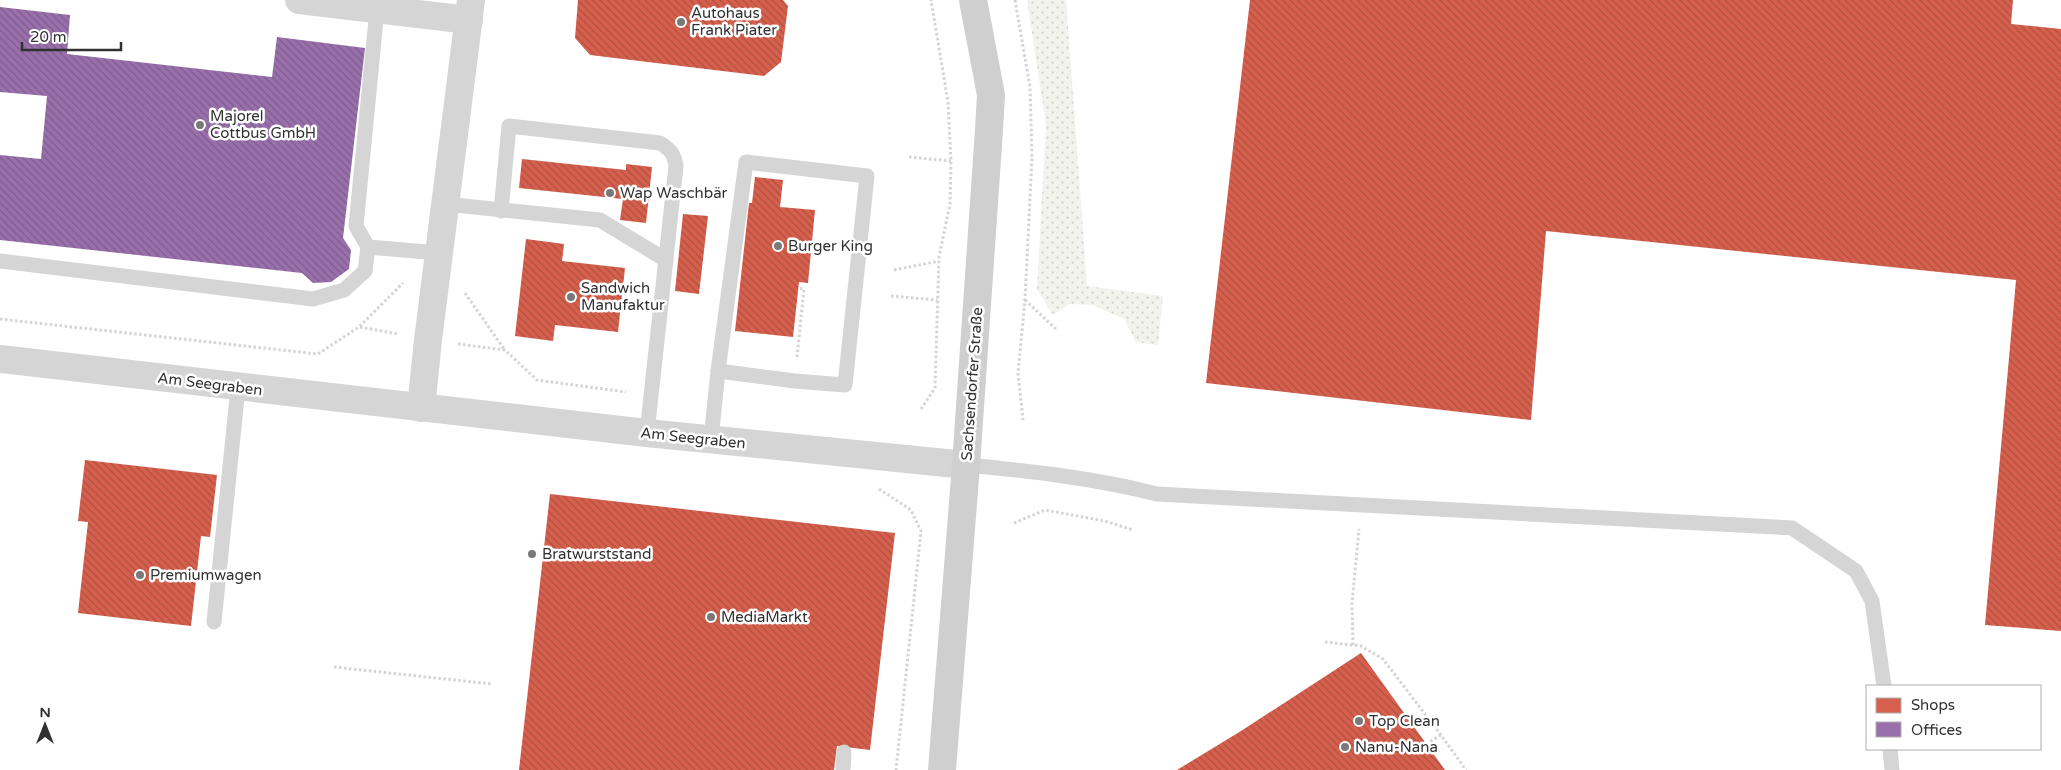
<svg xmlns="http://www.w3.org/2000/svg" width="2061" height="770" font-family="'Varela Round',sans-serif">
  <defs>
    <pattern id="grass-dots" width="8" height="8" patternUnits="userSpaceOnUse" patternTransform="scale(1.25)"><rect width="8" height="8" fill="#f1f3ec"/><path d="M2 2h.1M6 6h.1" fill="none" stroke="#cfd1cb" stroke-width="1.8" stroke-linecap="round"/></pattern>
    <pattern id="shops-back-hatch" width="6" height="6" patternUnits="userSpaceOnUse" patternTransform="scale(1.25)"><rect width="6" height="6" fill="#d6604d"/><path d="M-1 5l2 2M0 0l6 6M5-1l2 2" fill="none" stroke="#ae5041"/></pattern>
    <pattern id="offices-back-hatch" width="6" height="6" patternUnits="userSpaceOnUse" patternTransform="scale(1.25)"><rect width="6" height="6" fill="#9970ab"/><path d="M-1 5l2 2M0 0l6 6M5-1l2 2" fill="none" stroke="#7d5d8c"/></pattern>
  </defs>
  <rect width="100%" height="100%" fill="#fff"/>
  <path fill="url(#grass-dots)" d="M1027,0H1066L1087,286L1163,296L1158,345L1136,342L1124,319L1093,305L1070,304L1053,315L1037,289L1046,125Z"/>
  <g fill="url(#shops-back-hatch)">
    <path d="M578,0H783L788,6L781,62L764,76L590,55L575,38Z"/>
    <path d="M1250,0H2013L2011,24L2061,29V631L1985,625L2016,280L1546,231L1531,420L1206,383Z"/>
    <path d="M522,159L626,170V164L652,167L646,223L620,220L623,199L519,188Z"/>
    <path d="M755,177L783,180L780,207L815,210L808,283L799,282L793,337L735,331L749,203H752Z"/>
    <path d="M683,214L708,216L699,294L675,291Z"/>
    <path d="M526,239L564,244L562,261L625,268L618,332L555,325L553,341L515,336Z"/>
    <path d="M85,460L217,475L210,537L201,536L191,626L78,613L88,522L78,521Z"/>
    <path d="M550,494L895,533L870,750L837,746L834,770H519Z"/>
    <path d="M1361,653L1445,770H1177L1241,731Z"/>
  </g>
  <path fill="url(#offices-back-hatch)" d="M0,7L70,15L67,54L272,77L277,37L365,48L343,238L351,250L349,269L331,282L313,283L302,273L0,240V155L41,159L47,96L0,92Z"/>
  <g fill="none" stroke-linecap="round" stroke-linejoin="round">
    <g stroke="#d4d4d4" stroke-width="3" stroke-dasharray="2.5 2.5" stroke-linecap="butt">
      <path d="M1015,0L1030,87L1032,157L1025,300L1018,373L1023,420"/>
      <path d="M909,157L951,161"/>
      <path d="M894,270L939,261"/>
      <path d="M465,293L504,349"/>
      <path d="M891,296L937,300"/>
      <path d="M1025,300L1056,329"/>
      <path d="M0,319L318,354L359,327L403,283"/>
      <path d="M360,327L398,334"/>
      <path d="M458,344L505,350L537,380L626,392"/>
      <path d="M797,357L804,289L799,288"/>
      <path d="M921,409L935,388L939,257L950,204L951,161L948,102L931,0"/>
      <path d="M879,489L911,510L921,531L896,770"/>
      <path d="M1014,523L1045,510L1105,521L1133,530"/>
      <path d="M1325,642L1361,646L1383,659L1441,735"/>
      <path d="M1353,645L1352,603L1359,529"/>
      <path d="M334,667L492,684"/>
      <path d="M1426,744L1441,735L1466,770"/>
    </g>
    <g stroke="#d5d5d5" stroke-width="15">
      <path d="M746,162L867,176L845,385L795,381L718,371Z"/>
      <path d="M445,204L600,220L666,260"/>
      <path d="M501,211L509,126L660,143C671,150 674,154 676,166L647,433"/>
      <path d="M368,247L356,226L377,9"/>
      <path d="M0,261L313,299L344,290L365,271L368,247L439,253"/>
      <path d="M711,439L718,371"/>
      <path d="M966,465C1030,471 1094,478 1157,494L1792,528L1856,571L1872,601L1884,686"/>
      <path d="M214,622L238,388"/>
      <path d="M1890,749L1892,770"/>
      <path d="M843,770L844,752"/>
    </g>
    <g stroke="#d5d5d5" stroke-width="28">
      <path d="M299,0L469,20"/>
      <path d="M0,359L647,433L966,465"/>
      <path d="M421,408L428,340L471,0"/>
    </g>
    <path stroke="#cfcfcf" stroke-width="28" d="M942,770L966,465L989,130L991,95L973,0"/>
  </g>
  <g fill="#797979" stroke="#fff" stroke-width="2">
    <circle cx="681" cy="22" r="5"/>
    <circle cx="200" cy="125" r="5"/>
    <circle cx="610" cy="193" r="5"/>
    <circle cx="778" cy="246" r="5"/>
    <circle cx="571" cy="297" r="5"/>
    <circle cx="532" cy="554" r="5"/>
    <circle cx="140" cy="575" r="5"/>
    <circle cx="711" cy="617" r="5"/>
    <circle cx="1359" cy="721" r="5"/>
    <circle cx="1345" cy="747" r="5"/>
  </g>
  <g text-anchor="middle" dominant-baseline="central" stroke-width="5" stroke-linejoin="round" paint-order="stroke">
    <g font-size="15" fill="#313131" stroke="#fff" text-anchor="start">
      <text x="691" y="13">Autohaus<tspan x="691" dy="17">Frank Piater</tspan></text>
      <text x="210" y="116">Majorel<tspan x="210" dy="17">Cottbus GmbH</tspan></text>
      <text x="620" y="193">Wap Waschbär</text>
      <text x="788" y="246">Burger King</text>
      <text x="581" y="288">Sandwich<tspan x="581" dy="17">Manufaktur</tspan></text>
      <text x="542" y="554">Bratwurststand</text>
      <text x="150" y="575">Premiumwagen</text>
      <text x="721" y="617">MediaMarkt</text>
      <text x="1369" y="721">Top Clean</text>
      <text x="1355" y="747">Nanu-Nana</text>
    </g>
    <g font-size="15" fill="#313131" stroke="#fff">
      <text transform="translate(210 384) rotate(7)">Am Seegraben</text>
      <text transform="translate(972 384) rotate(-86)">Sachsendorfer Straße</text>
      <text transform="translate(693 438) rotate(6)">Am Seegraben</text>
    </g>
  </g>
  <rect x="1866" y="685" width="175" height="65" fill="#ffffff" stroke="#adadad"/>
  <rect x="1876" y="698" width="25" height="15" fill="#d6604d" stroke="#adadad"/>
  <text x="1911" y="710" font-size="15" fill="#313131">Shops</text>
  <rect x="1876" y="722" width="25" height="15" fill="#9970ab" stroke="#adadad"/>
  <text x="1911" y="735" font-size="15" fill="#313131">Offices</text>
  <g transform="translate(45 725)" stroke="#ffffff" stroke-width="4" paint-order="stroke">
  <path d="M0-4L9 19L0 12L-9 19Z" fill="#313131"/>
  <text y="-8" font-size="14" font-weight="bold" text-anchor="middle" fill="#313131">N</text>
  </g>
  <path d="M22 42v8h99v-8" fill="none" stroke="#313131" stroke-width="2.5"/>
  <text x="30" y="42" font-size="15" fill="#313131" stroke="#ffffff" stroke-width="4" paint-order="stroke">20 m</text>
</svg>
